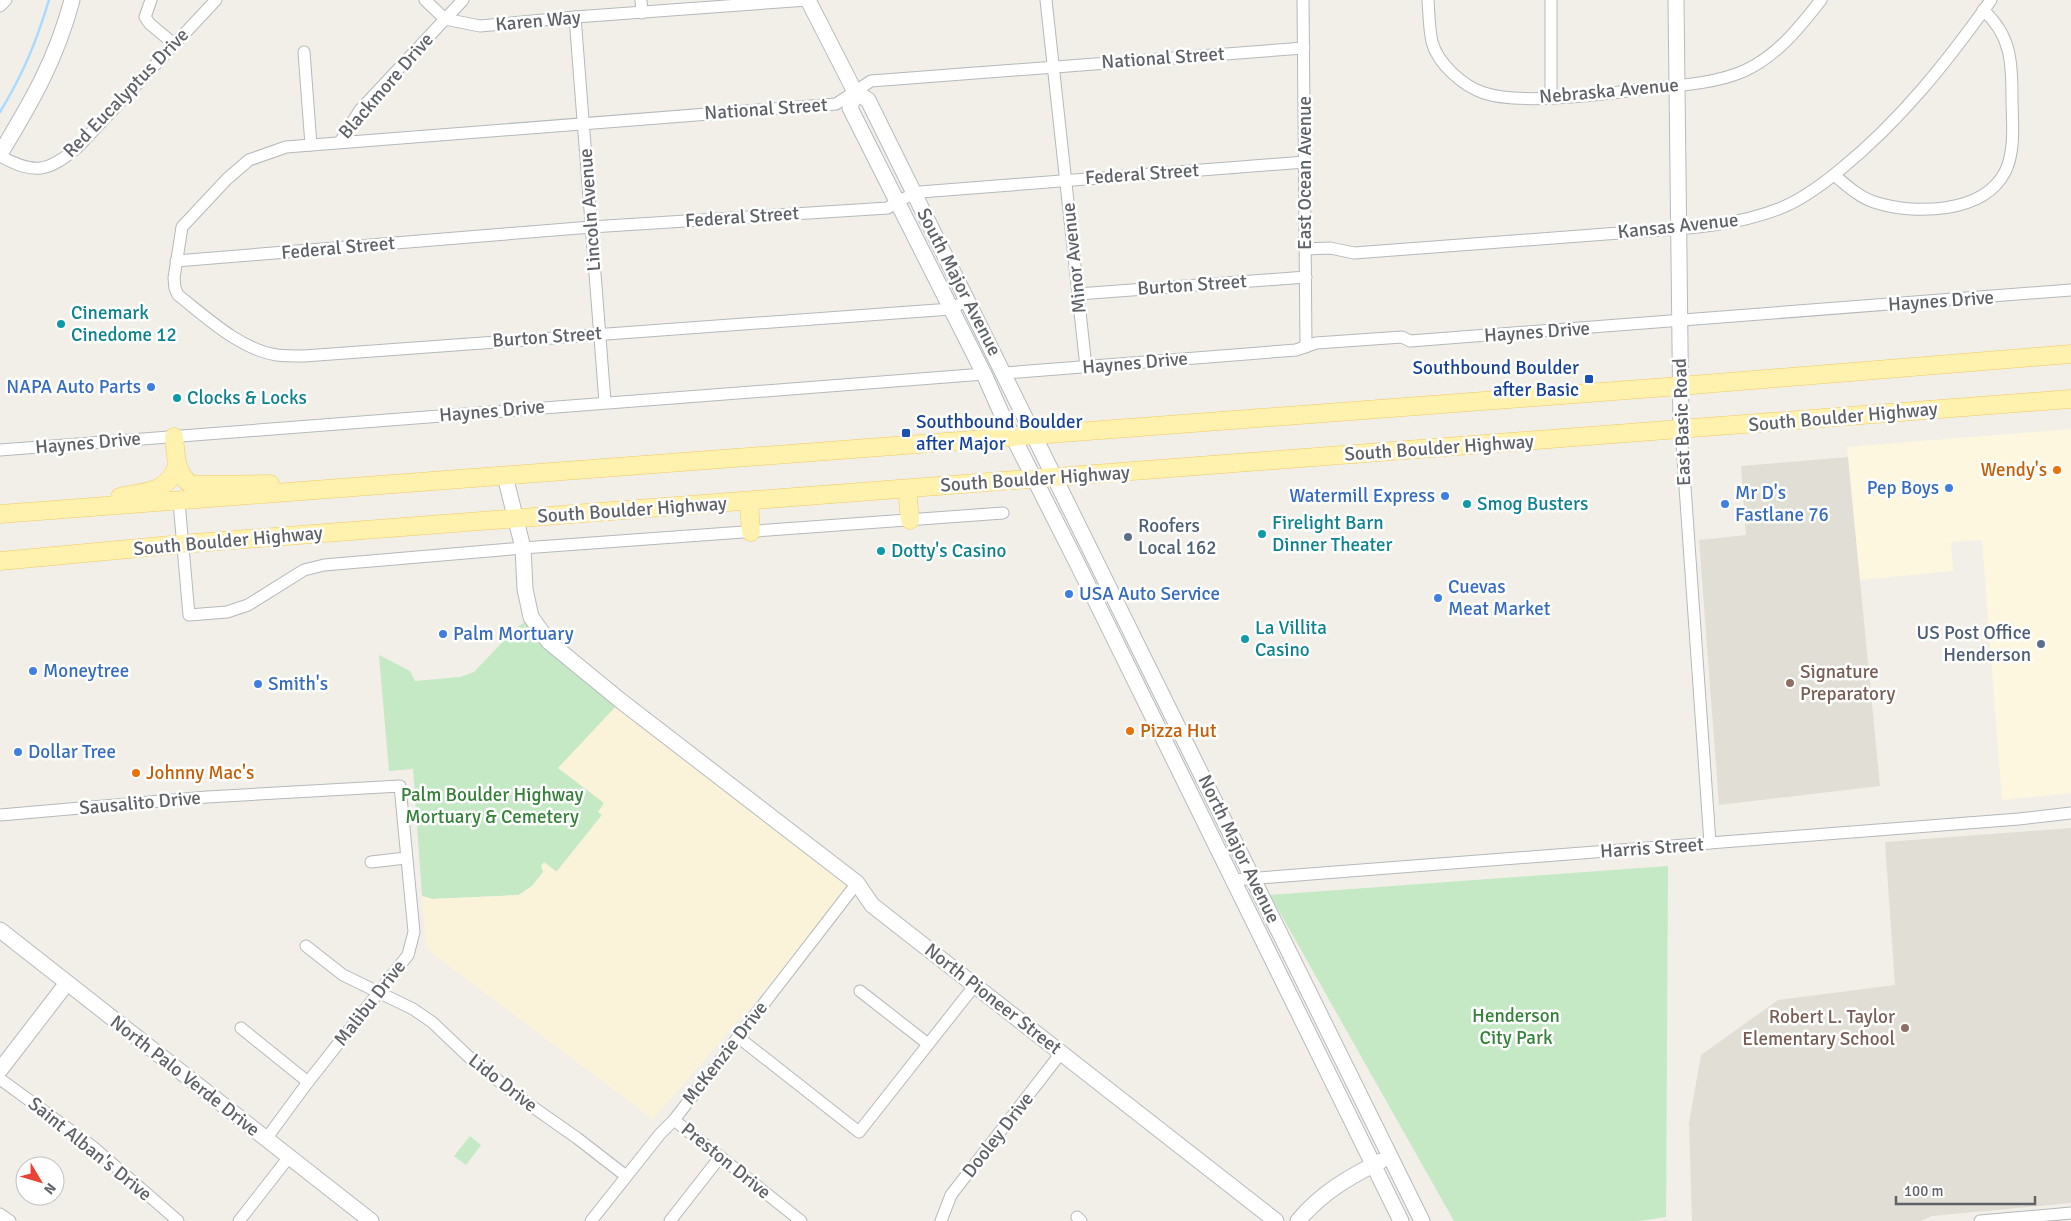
<svg xmlns="http://www.w3.org/2000/svg" width="2071" height="1221" font-family="Signika,sans-serif">
  <rect width="100%" height="100%" fill="#f1efe8"/>
  <path fill="#fef7e0" d="M2071,429V793L2002,800L1982,540L1951,542L1953,571L1859,580L1847,447Z"/>
  <g fill="#e1ded6">
    <path d="M1848,457L1880,786L1719,805L1699,540L1746,535L1741,466Z"/>
    <path d="M2071,828V1203L1932,1216L1921,1221H1692L1689,1123L1701,1055L1778,1000L1895,985L1885,842Z"/>
  </g>
  <g fill="#c5e8c5">
    <path d="M531,617L621,701L559,768L605,803L602,815L556,872L541,866L544,872L532,886L519,895L432,899L422,896L413,769L389,771L379,655L410,671L415,681L460,677L474,672L514,630Z"/>
    <path d="M1668,866L1666,1217L1638,1221H1454L1270,895Z"/>
    <path d="M470,1136L481,1145L466,1165L454,1156Z"/>
  </g>
  <path fill="#fbf3d9" d="M621,701L857,883L653,1119L424,947L426,945L422,896L432,899L519,895L532,886L543,872L541,866L544,862L557,872L602,815L598,812L604,803L558,768Z"/>
  <g fill="none" stroke-linecap="round" stroke-linejoin="round">
    <path stroke="#aadaff" stroke-width="2.5" d="M0,112C23,74 36,43 49,0"/>
    <defs>
      <g id="street">
        <path d="M151,0L145,17L150,24L174,44"/>
        <path d="M425,0L445,19L480,26L575,17L808,0"/>
        <path d="M641,0L642,13"/>
        <path d="M1046,0L1086,367"/>
        <path d="M1303,0L1306,347"/>
        <path d="M1428,0C1429,14 1429,28 1432,42C1438,64 1463,86 1484,93C1521,105 1596,95 1636,90C1669,86 1712,85 1744,71C1777,56 1799,28 1821,0"/>
        <path d="M1551,0V97"/>
        <path d="M0,6L6,0"/>
        <path d="M575,17L605,402"/>
        <path d="M304,52L311,145"/>
        <path d="M340,142L360,110L463,0"/>
        <path d="M0,156C35,175 48,172 78,147L216,0"/>
        <path d="M1834,175C1846,185 1859,197 1874,202C1914,215 1983,214 2005,172C2016,150 2012,120 2012,97C2012,62 2011,35 1983,10"/>
        <path d="M1305,249L1330,248L1354,253C1438,247 1522,240 1606,234C1665,229 1726,230 1781,208C1803,199 1823,184 1841,169C1900,121 1947,62 1991,0"/>
        <path d="M176,261L591,227L888,208L897,201L920,192L1305,162"/>
        <path d="M1078,294L1306,277"/>
        <path d="M967,300L951,309L304,356C295,356 286,356 277,355C241,350 206,317 178,295L175,288L174,278L182,227L227,179L249,160L286,147L836,104L871,81L1304,48"/>
        <path d="M1005,373L1296,350L1316,343L1402,337L1410,341L2071,290"/>
        <path d="M1681,430L1710,843"/>
        <path d="M0,450L984,374"/>
        <path d="M179,502L189,615L227,612L248,605L304,570L324,565L523,548L1003,513"/>
        <path d="M0,815L207,797L400,786L414,932L408,955L308,1082L266,1139"/>
        <path d="M371,862L406,858"/>
        <path d="M1233,880L2019,819L2071,813"/>
        <path d="M306,946L343,975L413,1009L432,1022L471,1059L520,1098L577,1138L626,1176"/>
        <path d="M860,991L928,1044"/>
        <path d="M241,1028L308,1082"/>
        <path d="M738,1037L859,1132L975,985"/>
        <path d="M0,1079L93,1147L178,1221"/>
        <path d="M674,1120L801,1221"/>
        <path d="M0,1214L10,1221"/>
        <path d="M1077,1217L1081,1221"/>
        <path d="M239,1221L289,1157"/>
        <path d="M591,1221L660,1134L674,1120L857,883"/>
        <path d="M670,1221L720,1157"/>
        <path d="M941,1221L951,1195L1061,1053"/>
        <path d="M1980,1221L2071,1213"/>
      </g>
      <g id="secondary">
        <path d="M808,0L855,92L868,100L1422,1221"/>
        <path d="M1676,0L1681,430"/>
        <path d="M855,92L850,108L984,374L1003,417L1078,565L1401,1221"/>
        <path d="M0,154C32,101 56,60 72,0"/>
        <path d="M505,476L523,548L525,589L531,617L549,642L621,701L857,883L872,905L1276,1221"/>
        <path d="M0,930L371,1221"/>
        <path d="M0,1070L67,983"/>
        <path d="M1298,1221C1321,1193 1349,1177 1381,1161"/>
      </g>
      <g id="primary">
        <path d="M174,437C176,455 175,474 192,485L270,484"/>
        <path d="M907,489L910,520"/>
        <path d="M120,497C146,491 165,494 177,467"/>
        <path d="M749,501L751,532"/>
        <path d="M0,514L1680,386L2071,354"/>
        <path d="M0,561L182,544L2071,399"/>
      </g>
    </defs>
    <use href="#street" stroke="#b5b8bc" stroke-width="13"/>
    <use href="#secondary" stroke="#b6babf" stroke-width="17"/>
    <use href="#primary" stroke="#f2c960" stroke-width="19"/>
    <use href="#street" stroke="#fff" stroke-width="11"/>
    <use href="#secondary" stroke="#fff" stroke-width="15"/>
    <use href="#primary" stroke="#fff2af" stroke-width="18"/>
  </g>
  <g fill="#0f9aa8" stroke="#fff" stroke-width="2">
    <circle cx="61" cy="324" r="5"/>
    <circle cx="177" cy="398" r="5"/>
    <circle cx="1467" cy="504" r="5"/>
    <circle cx="1262" cy="534" r="5"/>
    <circle cx="881" cy="551" r="5"/>
    <circle cx="1245" cy="639" r="5"/>
  </g>
  <g fill="#1a4fb4" stroke="#fff" stroke-width="2">
    <rect x="1584" y="374" width="10" height="10" rx="2.5"/>
    <rect x="901" y="428" width="10" height="10" rx="2.5"/>
  </g>
  <g fill="#3f7fe0" stroke="#fff" stroke-width="2">
    <circle cx="151" cy="387" r="5"/>
    <circle cx="1949" cy="488" r="5"/>
    <circle cx="1445" cy="496" r="5"/>
    <circle cx="1725" cy="504" r="5"/>
    <circle cx="1069" cy="594" r="5"/>
    <circle cx="1438" cy="598" r="5"/>
    <circle cx="443" cy="634" r="5"/>
    <circle cx="33" cy="671" r="5"/>
    <circle cx="258" cy="684" r="5"/>
    <circle cx="18" cy="752" r="5"/>
  </g>
  <g fill="#e8710a" stroke="#fff" stroke-width="2">
    <circle cx="2057" cy="470" r="5"/>
    <circle cx="1130" cy="731" r="5"/>
    <circle cx="136" cy="773" r="5"/>
  </g>
  <g fill="#5c6f8a" stroke="#fff" stroke-width="2">
    <circle cx="1128" cy="537" r="5"/>
    <circle cx="2041" cy="644" r="5"/>
  </g>
  <g fill="#8d6e63" stroke="#fff" stroke-width="2">
    <circle cx="1790" cy="683" r="5"/>
    <circle cx="1905" cy="1028" r="5"/>
  </g>
  <g text-anchor="middle" dominant-baseline="central" stroke-width="5" stroke-linejoin="round" paint-order="stroke">
    <g font-size="19" fill="#5f6368" stroke="#fff">
      <text transform="translate(538 21) rotate(-5)">Karen Way</text>
      <text transform="translate(1163 58) rotate(-4)">National Street</text>
      <text transform="translate(386 86) rotate(-49)">Blackmore Drive</text>
      <text transform="translate(1609 91) rotate(-5)">Nebraska Avenue</text>
      <text transform="translate(126 93) rotate(-46)">Red Eucalyptus Drive</text>
      <text transform="translate(766 109) rotate(-4)">National Street</text>
      <text transform="translate(1305 173) rotate(-90)">East Ocean Avenue</text>
      <text transform="translate(1142 174) rotate(-4)">Federal Street</text>
      <text transform="translate(590 210) rotate(-94)">Lincoln Avenue</text>
      <text transform="translate(742 217) rotate(-4)">Federal Street</text>
      <text transform="translate(1678 226) rotate(-6)">Kansas Avenue</text>
      <text transform="translate(338 248) rotate(-5)">Federal Street</text>
      <text transform="translate(1074 258) rotate(-96)">Minor Avenue</text>
      <text transform="translate(959 282) rotate(63)">South Major Avenue</text>
      <text transform="translate(1192 285) rotate(-4)">Burton Street</text>
      <text transform="translate(1941 301) rotate(-4)">Haynes Drive</text>
      <text transform="translate(1537 332) rotate(-4)">Haynes Drive</text>
      <text transform="translate(547 337) rotate(-4)">Burton Street</text>
      <text transform="translate(1135 363) rotate(-5)">Haynes Drive</text>
      <text transform="translate(492 411) rotate(-5)">Haynes Drive</text>
      <text transform="translate(1843 417) rotate(-5)">South Boulder Highway</text>
      <text transform="translate(1682 422) rotate(-92)">East Basic Road</text>
      <text transform="translate(88 443) rotate(-5)">Haynes Drive</text>
      <text transform="translate(1439 448) rotate(-4)">South Boulder Highway</text>
      <text transform="translate(1035 479) rotate(-4)">South Boulder Highway</text>
      <text transform="translate(632 510) rotate(-4)">South Boulder Highway</text>
      <text transform="translate(228 541) rotate(-5)">South Boulder Highway</text>
      <text transform="translate(140 803) rotate(-5)">Sausalito Drive</text>
      <text transform="translate(1652 848) rotate(-4)">Harris Street</text>
      <text transform="translate(1239 849) rotate(64)">North Major Avenue</text>
      <text transform="translate(993 999) rotate(38)">North Pioneer Street</text>
      <text transform="translate(370 1003) rotate(-52)">Malibu Drive</text>
      <text transform="translate(725 1053) rotate(-52)">McKenzie Drive</text>
      <text transform="translate(185 1076) rotate(38)">North Palo Verde Drive</text>
      <text transform="translate(503 1083) rotate(38)">Lido Drive</text>
      <text transform="translate(998 1135) rotate(-52)">Dooley Drive</text>
      <text transform="translate(90 1149) rotate(39)">Saint Alban's Drive</text>
      <text transform="translate(726 1161) rotate(39)">Preston Drive</text>
    </g>
    <g font-size="19" fill="#0d838f" stroke="#fff" text-anchor="start">
      <text x="71" y="313">Cinemark<tspan x="71" dy="22">Cinedome 12</tspan></text>
      <text x="187" y="398">Clocks &amp; Locks</text>
      <text x="1477" y="504">Smog Busters</text>
      <text x="1272" y="523">Firelight Barn<tspan x="1272" dy="22">Dinner Theater</tspan></text>
      <text x="891" y="551">Dotty's Casino</text>
      <text x="1255" y="628">La Villita<tspan x="1255" dy="22">Casino</tspan></text>
    </g>
    <g font-size="19" fill="#164399" stroke="#fff" text-anchor="end">
      <text x="1579" y="368">Southbound Boulder<tspan x="1579" dy="22">after Basic</tspan></text>
      <text x="916" y="422" text-anchor="start">Southbound Boulder<tspan x="916" dy="22">after Major</tspan></text>
    </g>
    <g font-size="19" fill="#366cbe" stroke="#fff" text-anchor="start">
      <text x="141" y="387" text-anchor="end">NAPA Auto Parts</text>
      <text x="1939" y="488" text-anchor="end">Pep Boys</text>
      <text x="1735" y="493">Mr D's<tspan x="1735" dy="22">Fastlane 76</tspan></text>
      <text x="1435" y="496" text-anchor="end">Watermill Express</text>
      <text x="1448" y="587">Cuevas<tspan x="1448" dy="22">Meat Market</tspan></text>
      <text x="1079" y="594">USA Auto Service</text>
      <text x="453" y="634">Palm Mortuary</text>
      <text x="43" y="671">Moneytree</text>
      <text x="268" y="684">Smith's</text>
      <text x="28" y="752">Dollar Tree</text>
    </g>
    <g font-size="19" fill="#c56008" stroke="#fff" text-anchor="start">
      <text x="2047" y="470" text-anchor="end">Wendy's</text>
      <text x="1140" y="731">Pizza Hut</text>
      <text x="146" y="773">Johnny Mac's</text>
    </g>
    <g font-size="19" fill="#4e5e75" stroke="#fff" text-anchor="start">
      <text x="1138" y="526">Roofers<tspan x="1138" dy="22">Local 162</tspan></text>
      <text x="2031" y="633" text-anchor="end">US Post Office<tspan x="2031" dy="22">Henderson</tspan></text>
    </g>
    <g font-size="19" fill="#785e54" stroke="#fff" text-anchor="start">
      <text x="1800" y="672">Signature<tspan x="1800" dy="22">Preparatory</tspan></text>
      <text x="1895" y="1017" text-anchor="end">Robert L. Taylor<tspan x="1895" dy="22">Elementary School</tspan></text>
    </g>
    <g font-size="19" fill="#348238" stroke="#fff">
      <text x="492" y="795">Palm Boulder Highway<tspan x="492" dy="22">Mortuary &amp; Cemetery</tspan></text>
      <text x="1516" y="1016">Henderson<tspan x="1516" dy="22">City Park</tspan></text>
    </g>
  </g>
  <g transform="translate(40 1181) rotate(128)"><circle r="24" fill="#ffffff" stroke="#bfc1c3"/>
  <path d="M0-4L9 19L0 12L-9 19Z" fill="#ea4335"/>
  <text y="-8" font-size="14" font-weight="bold" text-anchor="middle" fill="#5f6368">N</text>
  </g>
  <path d="M1896 1196v8h139v-8" fill="none" stroke="#5f6368" stroke-width="2.5"/>
  <text x="1904" y="1196" font-size="15" fill="#5f6368" stroke="#ffffff" stroke-width="4" paint-order="stroke">100 m</text>
</svg>
